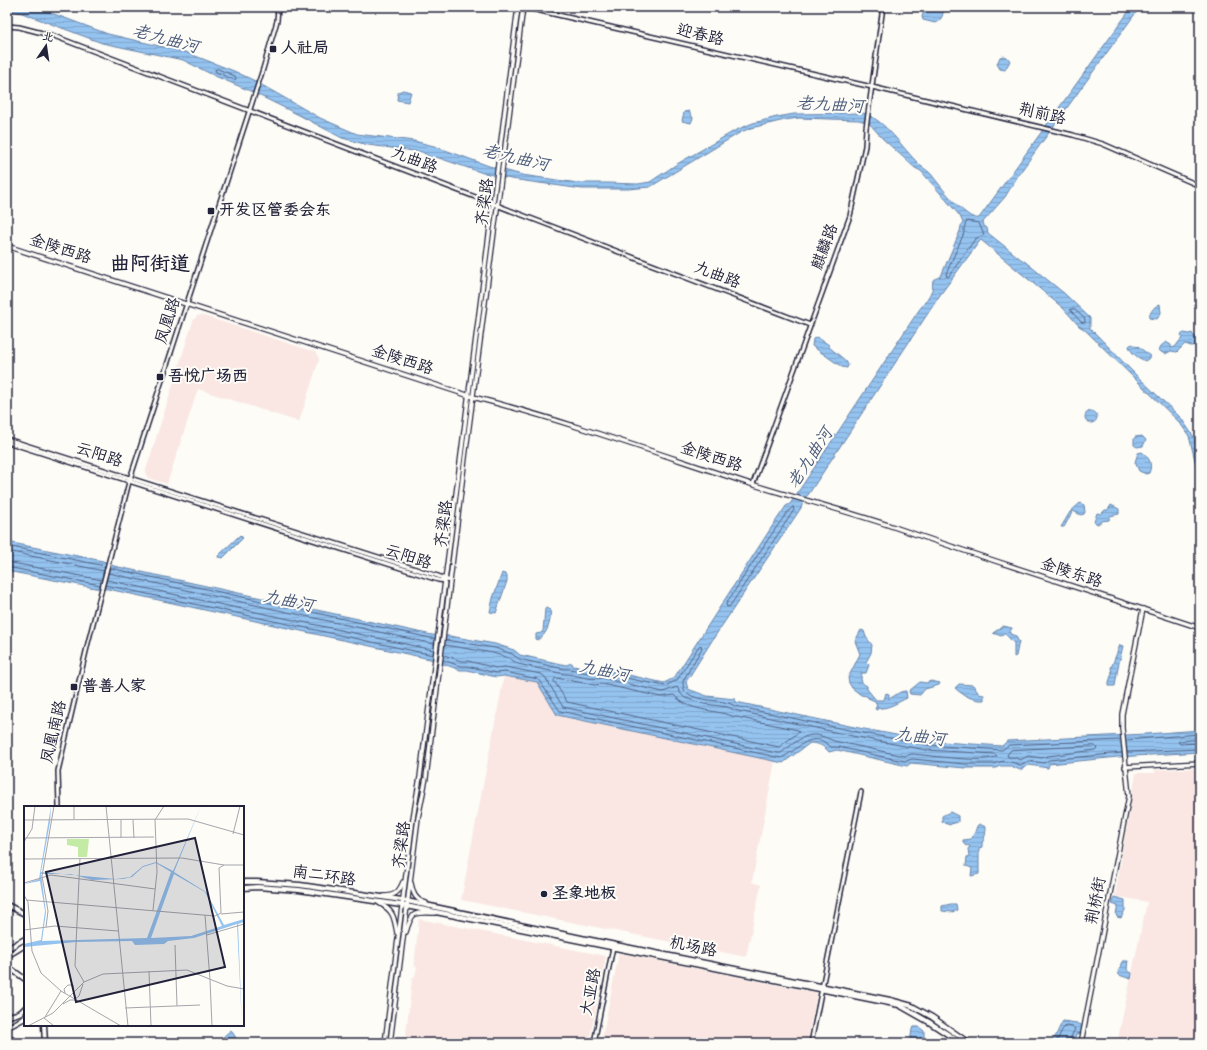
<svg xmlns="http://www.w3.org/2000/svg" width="1207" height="1050" font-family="Dekko,'LXGW WenKai TC',sans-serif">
  <defs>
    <pattern id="water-rules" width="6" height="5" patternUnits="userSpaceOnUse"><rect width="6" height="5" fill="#95c3f0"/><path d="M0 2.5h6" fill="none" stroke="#80a7cf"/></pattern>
  </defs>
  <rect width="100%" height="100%" fill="#fdfcf7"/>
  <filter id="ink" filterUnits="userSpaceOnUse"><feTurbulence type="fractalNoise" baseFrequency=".025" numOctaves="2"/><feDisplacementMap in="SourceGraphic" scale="8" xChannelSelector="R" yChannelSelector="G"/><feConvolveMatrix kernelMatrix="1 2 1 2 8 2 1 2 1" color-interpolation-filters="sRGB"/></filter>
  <g filter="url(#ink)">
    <g fill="#fae7e3">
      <path d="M201,315L315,352L318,356L319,360L299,422L198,389L167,484L148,478L145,473L193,321L197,316Z"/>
      <path d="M504,676L537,682L557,715L775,761L752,882L761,885L746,957L461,900Z"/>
      <path d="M1200,768V1043H1117L1147,902L1115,896L1136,773H1155V770Z"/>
      <path d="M419,919L606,956L589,1043H405L412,979L415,976L417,967L414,966Z"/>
      <path d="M619,953L817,993L807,1043H601Z"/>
    </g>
    <g fill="url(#water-rules)" stroke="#6783a8">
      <path d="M7,7H35L108,34L185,52L234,71L253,80L320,118L357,134L414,141L434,146L489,166L522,175L578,183H607L638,184L650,182L677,164L736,130L753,123L777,117L794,114L863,113C886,120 902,148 919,164C923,168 927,170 931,174C939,184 966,221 979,218L998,192L1132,7H1140L1019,174L1005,197L983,222L984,226L987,228L988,233L1022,260H1023L1065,294L1090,318V328L1135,374L1181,418L1194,437L1200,462V481L1189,436L1180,423L1086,331L1081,327H1080L1063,308L981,240L979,242L940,295L808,495L805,497L801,508L713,639L686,682L688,689L707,696L735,699L736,702L859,728L928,741L1002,746L1007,741L1146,734L1200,730V752L1118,757L1049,764L1048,768L1029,765L1020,770L1011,766H999L997,768H965L911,763L907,766L837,750L829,752C824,746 818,743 810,743L783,763L557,715L537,682L504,676L496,677L467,670H460L430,659L108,589L95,588L7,571V542L103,561L114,566L432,635L450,636L495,644L514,650L520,655L566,665L572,663L573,666L597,670L598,668L664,683L674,678L771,528L786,506L790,504L919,310C924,304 929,297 932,290C933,287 932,284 933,280L941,276L960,231L961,226L963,223L960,216L921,171L915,168L883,139L869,123L859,120L799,118L785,120L751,128L741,132L650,187L628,189H582L511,179L483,173L436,157L432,158L422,152L368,145L342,138L299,115L248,90L215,76L183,60L102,43L22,13L7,10Z"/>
      <path d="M925,7H943C944,14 942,20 935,23L923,20L922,17Z"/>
      <path d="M1004,56L1008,58L1010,61L1005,70L1000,69L997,64L1000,57Z"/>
      <path d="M403,90L411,92L408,102L397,100L398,92Z"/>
      <path d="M689,111L693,118L691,123L682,121L684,112Z"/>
      <path d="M1160,304L1161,313L1157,319L1149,318C1150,312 1154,306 1160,304Z"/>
      <path d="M1184,333L1189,334L1192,333L1193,335L1198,339L1197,345L1191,346L1185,344L1177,352L1171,351L1165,354L1161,352L1159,350L1161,346L1166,342L1171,345V348L1175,347L1182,338L1181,335Z"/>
      <path d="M817,337L829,345V347L846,361L848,365L847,368L842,367L812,346L813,339Z"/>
      <path d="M1132,344L1137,347L1138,346L1151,357L1145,361C1139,358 1131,354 1129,346Z"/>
      <circle cx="1091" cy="417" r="6"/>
      <path d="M1142,436L1146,440L1143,446L1137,447L1134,445V439L1135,437Z"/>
      <path d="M1142,452C1149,457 1153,464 1149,473L1146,474L1139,471L1135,462L1138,453Z"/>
      <path d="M1080,503L1084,505L1085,512L1084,514L1081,515L1073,511L1064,527H1061L1070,512Z"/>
      <path d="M1111,505L1119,509V514L1110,516L1109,520L1102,521L1098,524L1094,522L1097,513L1101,514L1105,510H1108Z"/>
      <path d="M240,535L243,538L223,558L218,557V556Z"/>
      <path d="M502,573L507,575V581L496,613L490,612L493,598Z"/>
      <path d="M546,608L550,610C552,620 547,636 537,640L536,639V634L541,633L543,631L545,609Z"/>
      <path d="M1003,626L1012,628V629L1010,630V634L1016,636L1018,641H1019L1016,656L1014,657V643C1011,641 1009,637 1005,634L1001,636L993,633Z"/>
      <path d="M861,630L864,631L866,637L872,645L871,653L866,662L869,665L866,673H862C860,680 861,683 867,686V689L876,700H884L886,693L889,694V699C895,696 899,691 906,691L907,698C898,702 889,709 878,708L877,710L875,709L877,705L875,701L868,698L867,696L861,695L852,688L849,683L848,678L860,654L855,641Z"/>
      <path d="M1120,645L1123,646L1118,667L1115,686H1109V682L1112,673L1111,668Z"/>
      <path d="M931,681L940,683L939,685L925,689L920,695L910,694L909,691L920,682L926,683Z"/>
      <path d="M959,684L973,685L979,694L984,695V700C974,701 962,695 955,688Z"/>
      <path d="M950,812L958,816V822L951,824L950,825L944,823L942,821V816Z"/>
      <path d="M979,824L986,827C986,833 985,838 982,843V847L979,848V874L971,876L972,868L966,866L967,857L969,856L968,849L970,846L968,845L966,846L963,843V840L971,839L975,832L977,826Z"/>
      <path d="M1114,897L1125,900V910L1121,918L1117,917L1116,914L1118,906L1112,904Z"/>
      <path d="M951,904H956L957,910L952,912L942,911V906Z"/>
      <path d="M1123,961H1128L1127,969L1128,971L1132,973L1131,979L1119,975L1118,971L1121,967Z"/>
      <path d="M1063,1021L1077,1023L1083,1026L1081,1034L1077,1033L1072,1043H1039V1041C1058,1044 1054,1035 1063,1021Z"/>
      <path d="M914,1027H919L924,1031V1037L920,1043H910L912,1029Z"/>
      <path d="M231,1030L236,1038L230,1043H216Z"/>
    </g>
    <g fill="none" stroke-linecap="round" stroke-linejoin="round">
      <g stroke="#506283" stroke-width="1">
        <path d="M218,69L235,76L236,79L234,80L216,72L215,70Z"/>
        <path d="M967,221L979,223L984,235L975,239L949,276L947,277L946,274L964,233V229Z"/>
        <path d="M1071,309H1074L1085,319V323L1081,322L1071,311Z"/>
        <path d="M793,507L794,510L730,606L727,607L726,604C735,591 785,510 793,507Z"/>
        <path d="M7,546L105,566"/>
        <path d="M7,551L104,571"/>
        <path d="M7,562L102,580"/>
        <path d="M7,567L100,585"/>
        <path d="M110,568L435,639"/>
        <path d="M108,573L434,644"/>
        <path d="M107,580L433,650"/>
        <path d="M105,585L433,655"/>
        <path d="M446,640L495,648L512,654L519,659L564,669C576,668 589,676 601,673L665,686L677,680L699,646L701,645L702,648L683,681C683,685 683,690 687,693C700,703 722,698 735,706L858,732L927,745L1002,750L1009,745L1120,740"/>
        <path d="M444,655L461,661H468L496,668L505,667L541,674L545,677L563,707L777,753H781C793,744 806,731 821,736C829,738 831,741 839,742L904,756L912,754C927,755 988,764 997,756L995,754L926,750L857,737L734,710L728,707L704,704L685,698L681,694L677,687L663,692L602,678C589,681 576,674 564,674L518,664L509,658L493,653L445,645"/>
        <path d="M443,660L460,666H467L496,673L505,672L538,679L560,711L781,758C799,750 811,728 831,747H838L893,759L906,761L912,759L965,764H994C1003,759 1012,762 1020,765L1029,761L1044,763L1049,760L1122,753"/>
        <path d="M556,678L595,685L602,684L661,697L674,695C689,712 713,709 732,716L798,730L799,732L779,747L567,702L554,681Z"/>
        <path d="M1200,739L1180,741L1178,742L1180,744L1200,743"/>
        <path d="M1126,740L1200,734"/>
        <path d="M1095,746L1097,748L1095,750L1048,756L1042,758L1028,756L1020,760L1014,757H1008L1007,755L1011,750Z"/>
        <path d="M1127,752L1200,749"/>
        <path d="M1055,1043C1060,1038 1060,1030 1066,1026L1073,1027L1075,1029L1068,1043"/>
      </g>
      <defs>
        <g id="tertiary">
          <path d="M510,7H523L872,87L1073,135L1103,144L1200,186"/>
          <path d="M7,26L19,27L54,36L810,325"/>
          <path d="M7,439L438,576L450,581"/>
          <path d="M7,442L438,580L446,581"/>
          <path d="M753,484L850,216L865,146L866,128L883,7"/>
          <path d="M59,807L58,771L88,643L129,482L263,69L277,21L278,7"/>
          <path d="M594,1043L613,947"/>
          <path d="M811,1043L861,792"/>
        </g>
        <g id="secondary">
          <path d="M7,246L473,397C567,421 659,454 751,484C799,499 847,511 894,527C996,562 1098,594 1200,628"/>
          <path d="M1125,767L1200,763"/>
          <path d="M411,883C413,893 415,900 426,903"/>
          <path d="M384,896C395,896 399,892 403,882"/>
          <path d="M379,903C394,911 394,917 397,933"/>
          <path d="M406,932C412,911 414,912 435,913"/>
          <path d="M385,1043L413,818L420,777L518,7"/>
          <path d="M390,1043L418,818L426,778L439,672L465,458L523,7"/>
          <path d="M1081,1043L1129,796L1122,728V714L1143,609"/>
        </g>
        <g id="primary">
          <path d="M243,882H257L300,885L402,900L586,939L890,1000L912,1006L932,1017L969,1043"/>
          <path d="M243,888L257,887L299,890L401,905L899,1005L929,1022L961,1043"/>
          <path d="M7,905L25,914"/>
          <path d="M7,949L25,939"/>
          <path d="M7,956L25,945"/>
          <path d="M7,970L14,971L25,979"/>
          <path d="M7,1016C14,1015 21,1014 25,1008"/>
          <path d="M7,1025H12L25,1018"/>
          <path d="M44,1025L45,1043"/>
          <path d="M7,1035L16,1043"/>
        </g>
      </defs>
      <use href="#tertiary" stroke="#22223b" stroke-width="6"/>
      <use href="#secondary" stroke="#22223b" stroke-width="6"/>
      <use href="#primary" stroke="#22223b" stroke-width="7"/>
      <use href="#tertiary" stroke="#fdfcf7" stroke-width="3"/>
      <use href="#secondary" stroke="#fdfcf7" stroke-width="3.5"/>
      <use href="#primary" stroke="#fdfcf7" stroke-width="4"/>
    </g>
  </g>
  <g fill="#22223b" stroke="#fdfcf7" stroke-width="1.5">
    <rect x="269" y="45" width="8" height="8" rx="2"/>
    <rect x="207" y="207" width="8" height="8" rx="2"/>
    <rect x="156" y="373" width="8" height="8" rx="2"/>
    <rect x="70" y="683" width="8" height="8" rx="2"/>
    <circle cx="544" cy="894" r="4"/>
  </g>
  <g text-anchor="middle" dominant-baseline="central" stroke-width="4" stroke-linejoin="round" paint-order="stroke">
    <g font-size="16" fill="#22223b" stroke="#fdfcf7">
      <text transform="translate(700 36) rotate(13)">迎春路</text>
      <text transform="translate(1042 115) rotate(13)">荆前路</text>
      <text transform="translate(414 161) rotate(21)">九曲路</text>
      <text transform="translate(486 202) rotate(-83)">齐梁路</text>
      <text transform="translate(826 247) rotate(-70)">麒麟路</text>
      <text transform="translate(60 250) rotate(18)">金陵西路</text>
      <text transform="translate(717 276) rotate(21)">九曲路</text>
      <text transform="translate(169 321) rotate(-72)">凤凰路</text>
      <text transform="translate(402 361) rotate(18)">金陵西路</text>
      <text transform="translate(99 456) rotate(18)">云阳路</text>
      <text transform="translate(711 458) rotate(18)">金陵西路</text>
      <text transform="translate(445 524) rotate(-83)">齐梁路</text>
      <text transform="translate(408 558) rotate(18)">云阳路</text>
      <text transform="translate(1071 574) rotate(18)">金陵东路</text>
      <text transform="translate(55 732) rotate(-77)">凤凰南路</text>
      <text transform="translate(403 845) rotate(-83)">齐梁路</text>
      <text transform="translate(324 877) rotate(8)">南二环路</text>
      <text transform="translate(1097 901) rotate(-79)">荆桥街</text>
      <text transform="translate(693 948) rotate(11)">机场路</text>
      <text transform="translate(592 992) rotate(-79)">大亚路</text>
    </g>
    <g font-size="16" font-weight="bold" fill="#22223b" stroke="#fdfcf7" text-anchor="start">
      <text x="281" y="49">人社局</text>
      <text x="219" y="211">开发区管委会东</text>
      <text x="168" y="377">吾悦广场西</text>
      <text x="82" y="687">普善人家</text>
      <text x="552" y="894">圣象地板</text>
    </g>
    <g font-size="17" font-style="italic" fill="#4a5a7a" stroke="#fdfcf7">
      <text transform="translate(165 41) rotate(15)">老九曲河</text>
      <text transform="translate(830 107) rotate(3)">老九曲河</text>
      <text transform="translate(515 160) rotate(13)">老九曲河</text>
      <text transform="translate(812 459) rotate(-57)">老九曲河</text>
      <text transform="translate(288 603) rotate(12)">九曲河</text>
      <text transform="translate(604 673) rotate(12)">九曲河</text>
      <text transform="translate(920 739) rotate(7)">九曲河</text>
    </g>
    <g font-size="20" font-weight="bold" fill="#22223b" stroke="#fdfcf7">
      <text x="150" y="266">曲阿街道</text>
    </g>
  </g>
  <g transform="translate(24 806)">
    <rect width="220" height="220" fill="#fdfcf7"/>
    <path d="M43,33H65L63,51H54V41L43,39Z" fill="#c3eba6"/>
    <path d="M27,0L26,16L17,66L92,73L106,71L119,60L132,56L149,65L177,0L150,66L182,86L200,119L220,113V116L214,118L218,220L213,118L170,132L144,135L140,138L111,139L108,135L52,136L0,141V138L17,134L21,105L16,75L0,78L15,73ZM132,57L147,66L123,132L18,135L22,106L17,68H47L68,74L99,73L108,71L119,61ZM150,68L181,86L198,120L167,130L127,132Z" fill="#95c3f0" fill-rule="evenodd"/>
    <path fill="none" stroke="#a5a5ac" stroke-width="1" d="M50,0V13M82,0L104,220M0,14L164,13L220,29M97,14V32M109,14L110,32M131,14L140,0M209,28L216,0M0,32L130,31M0,36L8,23L11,0M56,52L51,160L60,176M0,53L158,52L200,59M0,77L27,69L131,83M0,89L4,96L8,145L17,167L37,185L97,220M2,94L191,110L197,107L195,62L200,59H220M129,104L133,66L131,14M197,108L220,106M181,109L186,174M22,121L24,105L18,70L30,0M0,124L31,120L94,125M183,129L220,118M151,139L153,200M125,165L127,220M186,174L188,220M41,187L40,183L44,179H49V183M51,193L55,190L59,178M39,198L46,194H52M101,202L176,199M21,211L37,185M20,212L30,220M4,220L29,207L60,176L79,168L163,164L203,180L220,183"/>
    <path fill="#22223b" fill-opacity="0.15" stroke="#22223b" stroke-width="2" d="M171,32L201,161L52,196L22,66Z"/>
    <rect width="220" height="220" fill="none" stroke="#22223b" stroke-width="2"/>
  </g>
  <rect width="1207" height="1050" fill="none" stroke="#fdfcf7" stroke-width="24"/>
  <rect x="12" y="12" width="1183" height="1026" fill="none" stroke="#22223b" stroke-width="1.5" filter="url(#ink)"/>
  <g transform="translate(46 46) rotate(13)" stroke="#fdfcf7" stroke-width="3" paint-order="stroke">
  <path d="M0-3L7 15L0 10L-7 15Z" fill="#22223b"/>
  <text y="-6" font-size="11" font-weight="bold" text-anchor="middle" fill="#22223b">北</text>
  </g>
</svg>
